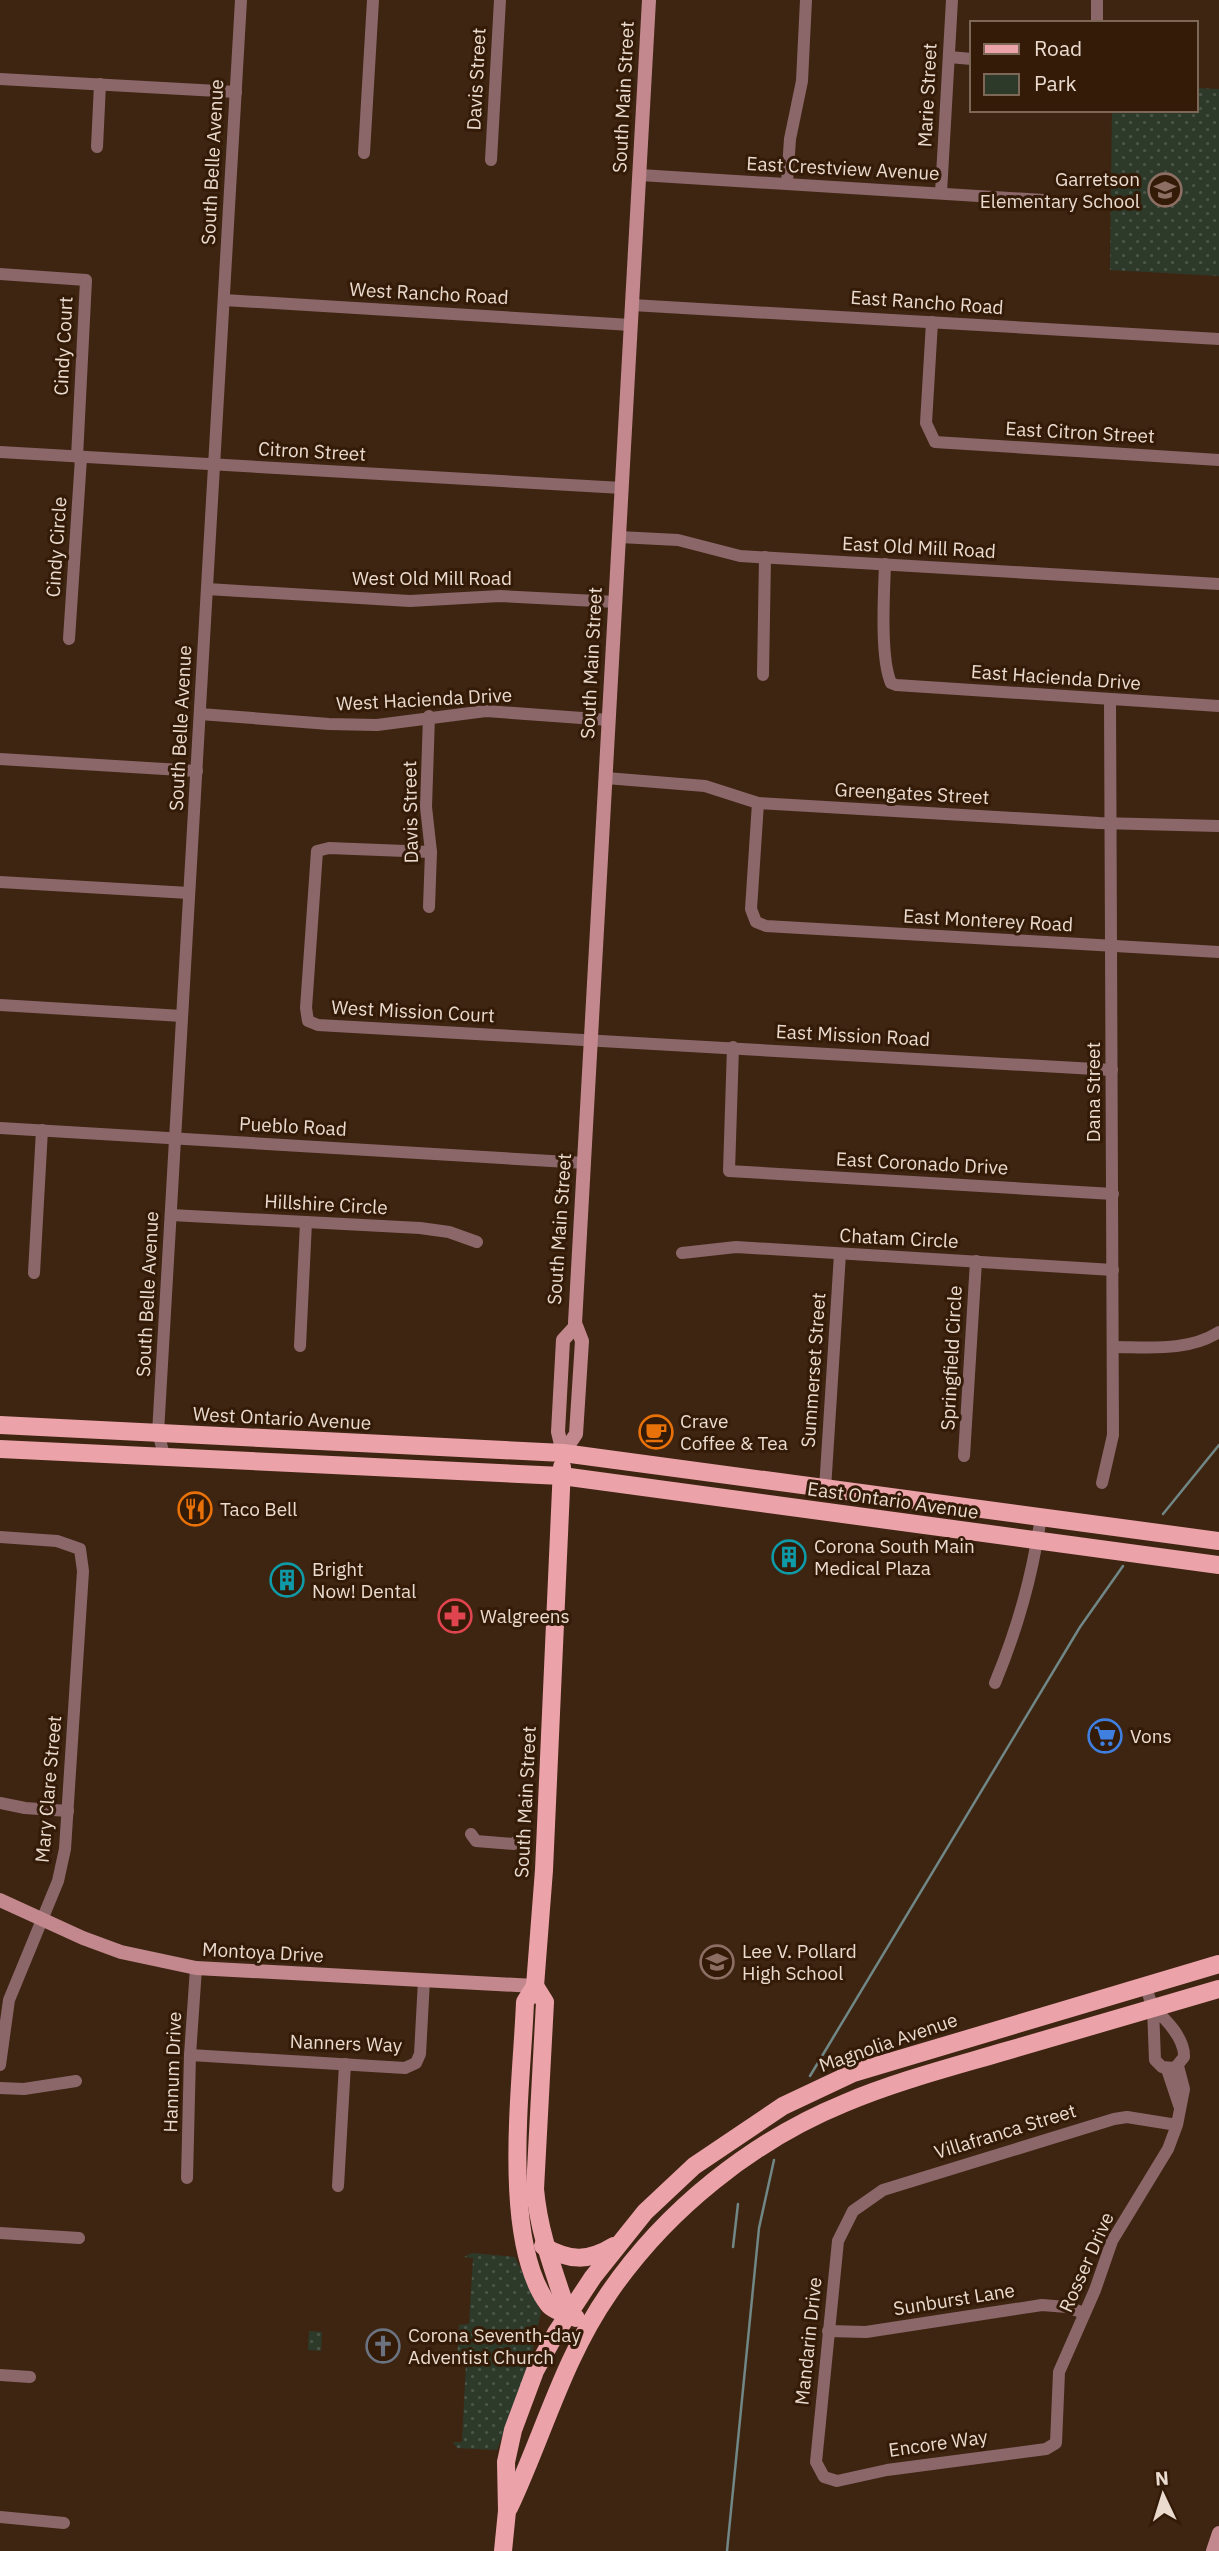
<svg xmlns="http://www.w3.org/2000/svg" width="1219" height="2551" font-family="'IBM Plex Sans',sans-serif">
  <defs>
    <pattern id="green-dots" width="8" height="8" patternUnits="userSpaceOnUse" patternTransform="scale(1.75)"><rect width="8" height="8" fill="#2d3a2a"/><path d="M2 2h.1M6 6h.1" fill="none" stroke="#4c5648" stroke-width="1.8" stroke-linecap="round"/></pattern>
  </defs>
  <rect width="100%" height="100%" fill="#3e2512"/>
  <g fill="url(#green-dots)">
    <path d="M1196,88L1219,89V276L1110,270L1112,110H1196Z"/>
    <path d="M472,2253L515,2257L541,2312L529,2365L497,2450L457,2448L453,2442H462L466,2363L457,2361L459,2325L469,2324L473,2258L464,2257Z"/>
    <path d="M309,2331L322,2332L321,2351L308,2350Z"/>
  </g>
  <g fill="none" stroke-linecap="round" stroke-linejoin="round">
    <g stroke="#708785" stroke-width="2.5">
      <path d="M1163,1514L1219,1445"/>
      <path d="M810,2076L1080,1627L1123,1566"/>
      <path d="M733,2247L738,2204"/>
      <path d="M727,2551L759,2228L774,2160"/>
    </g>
    <g stroke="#8c676a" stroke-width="12">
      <path d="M1097,23V0"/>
      <path d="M949,57L972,59"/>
      <path d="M0,79L236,92"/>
      <path d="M97,147L100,84"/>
      <path d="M364,153L373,0"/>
      <path d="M491,160L500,0"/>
      <path d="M640,175L1044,200"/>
      <path d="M787,183L790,139L802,81L806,0"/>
      <path d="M941,193L952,0"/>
      <path d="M0,274L86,280L77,457"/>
      <path d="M224,300L631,325"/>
      <path d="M632,305L1219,339"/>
      <path d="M932,322L926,423L935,442L1219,460"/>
      <path d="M0,452L622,488"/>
      <path d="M619,537L678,540L740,556L1219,584"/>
      <path d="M885,564C884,593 880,658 891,683L896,685L1219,706"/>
      <path d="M207,589L410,601L500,596L616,602"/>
      <path d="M69,639L81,458"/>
      <path d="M763,675L765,557"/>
      <path d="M200,714L329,724L377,725L486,711L609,720"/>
      <path d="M0,759L197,771"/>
      <path d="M606,778L705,786L758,803L1099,823L1219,826"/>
      <path d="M758,803L751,909L756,922L766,926L1219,952"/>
      <path d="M431,852L329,848L317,851L306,1008L308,1021L318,1025L1112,1070"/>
      <path d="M0,882L189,893"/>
      <path d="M429,907L431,852L426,807L429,716"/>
      <path d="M0,1005L182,1016"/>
      <path d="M733,1047L729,1171L1113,1194"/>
      <path d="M0,1128L585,1163"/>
      <path d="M171,1215L420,1228L449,1232L477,1242"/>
      <path d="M682,1253L736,1247L1113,1270"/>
      <path d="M34,1273L42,1130"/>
      <path d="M300,1346L306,1222"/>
      <path d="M1113,1347C1149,1347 1187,1352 1219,1332"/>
      <path d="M964,1456L976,1261"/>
      <path d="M165,1458L158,1433L241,0"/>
      <path d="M1102,1483L1113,1435L1110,700"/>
      <path d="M825,1489L840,1254"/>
      <path d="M0,1537L57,1541L80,1549L83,1571L65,1849L58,1881L9,2000L0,2065"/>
      <path d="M995,1683C1018,1627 1032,1577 1041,1517"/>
      <path d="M0,1803L25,1808L68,1811"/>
      <path d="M471,1834L476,1841L514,1844L519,1839"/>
      <path d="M1145,1985L1153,2008L1155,2060L1162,2067L1175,2068L1184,2057C1185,2039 1166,2019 1153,2008"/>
      <path d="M190,2055L405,2068L416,2063L420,2054L424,1980"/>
      <path d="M1167,2069L1179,2105"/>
      <path d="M0,2088L24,2089L76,2081"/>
      <path d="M1177,2125L1127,2117L1114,2119L883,2190L853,2211L838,2241L816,2462L824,2477L837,2481L887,2470L1046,2449L1056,2443L1059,2372L1095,2290L1112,2241L1168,2149L1177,2125L1184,2089L1178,2066"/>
      <path d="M187,2178L190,2055L196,1968"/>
      <path d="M338,2186L345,2064"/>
      <path d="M0,2233L79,2238"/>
      <path d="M828,2331L866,2332L1042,2305L1067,2307L1084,2313"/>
      <path d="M0,2375L30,2377"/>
      <path d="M0,2517L64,2523"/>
    </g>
    <g stroke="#c2888e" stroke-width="14">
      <path d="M563,1453L576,1434L582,1341L575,1323L649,0"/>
      <path d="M563,1453L558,1432L563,1340L574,1328"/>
      <path d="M0,1900L83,1938L121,1952L196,1968L535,1986"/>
      <path d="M1213,2551L1219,2533"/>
    </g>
    <g stroke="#eca2a9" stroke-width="18">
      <path d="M0,1425L563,1453L1219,1541"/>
      <path d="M0,1449L562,1476L1219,1565"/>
      <path d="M562,1467L544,1870L535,1986L525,2002C522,2083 500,2239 548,2304C553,2311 568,2314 576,2318"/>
      <path d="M535,1986L545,2002L535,2189C539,2234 554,2271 568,2314"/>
      <path d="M543,2246C569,2261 588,2262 614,2246"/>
      <path d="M509,2508C543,2436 563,2359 609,2293C666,2210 752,2141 845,2103C897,2081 952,2067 1006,2051C1077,2030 1148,2009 1219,1989"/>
      <path d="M503,2551L507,2511L506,2462L513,2430L535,2371L556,2333L593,2277L645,2212L694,2166L783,2106L853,2073L1219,1964"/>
    </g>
  </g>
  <defs>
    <symbol id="school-ring" viewBox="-11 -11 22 22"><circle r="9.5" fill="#331b08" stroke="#8d6e63" stroke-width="1.5"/><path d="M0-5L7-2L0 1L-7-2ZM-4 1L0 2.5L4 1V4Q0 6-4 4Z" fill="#8d6e63"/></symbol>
    <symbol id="cafe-ring" viewBox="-11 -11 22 22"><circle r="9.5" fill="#331b08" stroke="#e8710a" stroke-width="1.5"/><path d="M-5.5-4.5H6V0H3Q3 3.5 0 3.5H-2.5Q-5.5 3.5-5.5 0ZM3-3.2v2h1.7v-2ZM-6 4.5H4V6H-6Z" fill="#e8710a"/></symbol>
    <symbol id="restaurant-ring" viewBox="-11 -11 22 22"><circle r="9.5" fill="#331b08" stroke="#e8710a" stroke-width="1.5"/><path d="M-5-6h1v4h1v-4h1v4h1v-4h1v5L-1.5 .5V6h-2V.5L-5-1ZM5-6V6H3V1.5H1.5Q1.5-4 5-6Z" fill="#e8710a"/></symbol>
    <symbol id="building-ring" viewBox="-11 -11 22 22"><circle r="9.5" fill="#331b08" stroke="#0f9aa8" stroke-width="1.5"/><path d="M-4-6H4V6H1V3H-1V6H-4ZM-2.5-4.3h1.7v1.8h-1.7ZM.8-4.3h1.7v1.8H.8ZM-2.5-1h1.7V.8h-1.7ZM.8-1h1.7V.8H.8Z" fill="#0f9aa8"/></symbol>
    <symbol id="pharmacy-ring" viewBox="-11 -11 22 22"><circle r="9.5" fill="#331b08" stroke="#e0444e" stroke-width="1.5"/><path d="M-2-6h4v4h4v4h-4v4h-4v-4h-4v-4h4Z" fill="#e0444e"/></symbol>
    <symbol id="supermarket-ring" viewBox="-11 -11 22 22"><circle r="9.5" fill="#331b08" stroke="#3f7fe0" stroke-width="1.5"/><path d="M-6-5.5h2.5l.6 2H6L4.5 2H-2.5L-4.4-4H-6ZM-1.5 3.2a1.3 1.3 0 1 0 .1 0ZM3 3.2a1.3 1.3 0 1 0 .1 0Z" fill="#3f7fe0"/></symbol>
    <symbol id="church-ring" viewBox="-11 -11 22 22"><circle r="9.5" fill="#331b08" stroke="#6b7280" stroke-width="1.5"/><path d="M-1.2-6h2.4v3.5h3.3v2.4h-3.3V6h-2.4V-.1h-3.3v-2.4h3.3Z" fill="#6b7280"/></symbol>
  </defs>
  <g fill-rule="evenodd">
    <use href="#school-ring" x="1146" y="171" width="38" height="38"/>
    <use href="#cafe-ring" x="637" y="1413" width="38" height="38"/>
    <use href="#restaurant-ring" x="176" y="1490" width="38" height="38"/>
    <use href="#building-ring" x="770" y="1538" width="38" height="38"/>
    <use href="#building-ring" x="268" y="1561" width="38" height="38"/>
    <use href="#pharmacy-ring" x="436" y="1597" width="38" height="38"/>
    <use href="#supermarket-ring" x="1086" y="1717" width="38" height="38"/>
    <use href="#school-ring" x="698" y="1943" width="38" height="38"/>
    <use href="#church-ring" x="364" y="2327" width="38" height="38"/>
  </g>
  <g text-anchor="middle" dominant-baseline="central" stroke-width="6" stroke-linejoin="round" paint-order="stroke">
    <g font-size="19" fill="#ebdbcf" stroke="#331b08">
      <text transform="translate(476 79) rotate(-87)">Davis Street</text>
      <text transform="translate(927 95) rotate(-87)">Marie Street</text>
      <text transform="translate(623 97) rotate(-87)">South Main Street</text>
      <text transform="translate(212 162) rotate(-87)">South Belle Avenue</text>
      <text transform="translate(843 168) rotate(3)">East Crestview Avenue</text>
      <text transform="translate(429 293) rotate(3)">West Rancho Road</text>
      <text transform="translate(927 302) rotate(4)">East Rancho Road</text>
      <text transform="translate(63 346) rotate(-87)">Cindy Court</text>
      <text transform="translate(1080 432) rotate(3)">East Citron Street</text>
      <text transform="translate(312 451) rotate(3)">Citron Street</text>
      <text transform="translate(56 547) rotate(-86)">Cindy Circle</text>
      <text transform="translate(919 547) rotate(3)">East Old Mill Road</text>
      <text x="432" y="578">West Old Mill Road</text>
      <text transform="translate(591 663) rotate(-87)">South Main Street</text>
      <text transform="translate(1056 677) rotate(4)">East Hacienda Drive</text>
      <text transform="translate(424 699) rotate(-3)">West Hacienda Drive</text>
      <text transform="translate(180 728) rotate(-87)">South Belle Avenue</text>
      <text transform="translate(912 793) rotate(3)">Greengates Street</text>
      <text transform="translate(410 812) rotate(-91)">Davis Street</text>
      <text transform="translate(988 920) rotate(3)">East Monterey Road</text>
      <text transform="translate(413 1011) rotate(3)">West Mission Court</text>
      <text transform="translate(853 1035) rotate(3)">East Mission Road</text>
      <text transform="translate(1093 1092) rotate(-90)">Dana Street</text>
      <text transform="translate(293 1126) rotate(3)">Pueblo Road</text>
      <text transform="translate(922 1163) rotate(3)">East Coronado Drive</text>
      <text transform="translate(326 1204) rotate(3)">Hillshire Circle</text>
      <text transform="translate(559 1229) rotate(-86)">South Main Street</text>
      <text transform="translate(899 1238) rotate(3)">Chatam Circle</text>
      <text transform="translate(147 1294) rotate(-87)">South Belle Avenue</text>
      <text transform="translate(951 1358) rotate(-87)">Springfield Circle</text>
      <text transform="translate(813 1370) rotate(-86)">Summerset Street</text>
      <text transform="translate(282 1418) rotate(3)">West Ontario Avenue</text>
      <text transform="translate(893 1500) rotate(8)">East Ontario Avenue</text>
      <text transform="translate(48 1789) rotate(-85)">Mary Clare Street</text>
      <text transform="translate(525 1802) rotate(-87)">South Main Street</text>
      <text transform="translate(263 1952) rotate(3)">Montoya Drive</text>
      <text transform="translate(888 2042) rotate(-19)">Magnolia Avenue</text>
      <text transform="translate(346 2043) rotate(2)">Nanners Way</text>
      <text transform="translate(172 2072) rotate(-88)">Hannum Drive</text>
      <text transform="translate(1005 2131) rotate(-17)">Villafranca Street</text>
      <text transform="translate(1086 2262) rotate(-66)">Rosser Drive</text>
      <text transform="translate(954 2299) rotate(-9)">Sunburst Lane</text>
      <text transform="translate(808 2341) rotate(-84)">Mandarin Drive</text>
      <text transform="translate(938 2443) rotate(-8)">Encore Way</text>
    </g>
    <g font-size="19" fill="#ebdbcf" stroke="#331b08" text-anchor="start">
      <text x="1140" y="179" text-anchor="end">Garretson<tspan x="1140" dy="22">Elementary School</tspan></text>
      <text x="680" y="1421">Crave<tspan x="680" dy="22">Coffee &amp; Tea</tspan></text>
      <text x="220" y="1509">Taco Bell</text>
      <text x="814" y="1546">Corona South Main<tspan x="814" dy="22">Medical Plaza</tspan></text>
      <text x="312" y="1569">Bright<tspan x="312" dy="22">Now! Dental</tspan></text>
      <text x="480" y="1616">Walgreens</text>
      <text x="1130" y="1736">Vons</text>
      <text x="742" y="1951">Lee V. Pollard<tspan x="742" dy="22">High School</tspan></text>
      <text x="408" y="2335">Corona Seventh-day<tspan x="408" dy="22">Adventist Church</tspan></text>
    </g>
  </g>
  <rect x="970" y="21" width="228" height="91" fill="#331b08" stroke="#7d6858" stroke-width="2"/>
  <rect x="984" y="44" width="35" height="10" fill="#eca2a9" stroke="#7d6858" stroke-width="2"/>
  <text x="1034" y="56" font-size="21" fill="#ebdbcf">Road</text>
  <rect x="984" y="74" width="35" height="21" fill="#2d3a2a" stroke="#7d6858" stroke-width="2"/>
  <text x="1034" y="91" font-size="21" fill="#ebdbcf">Park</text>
  <g transform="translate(1163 2495) rotate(356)" stroke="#331b08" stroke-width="5" paint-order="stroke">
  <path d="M0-5L12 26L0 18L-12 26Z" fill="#ebdbcf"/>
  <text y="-10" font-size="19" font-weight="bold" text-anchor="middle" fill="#ebdbcf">N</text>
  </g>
</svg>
